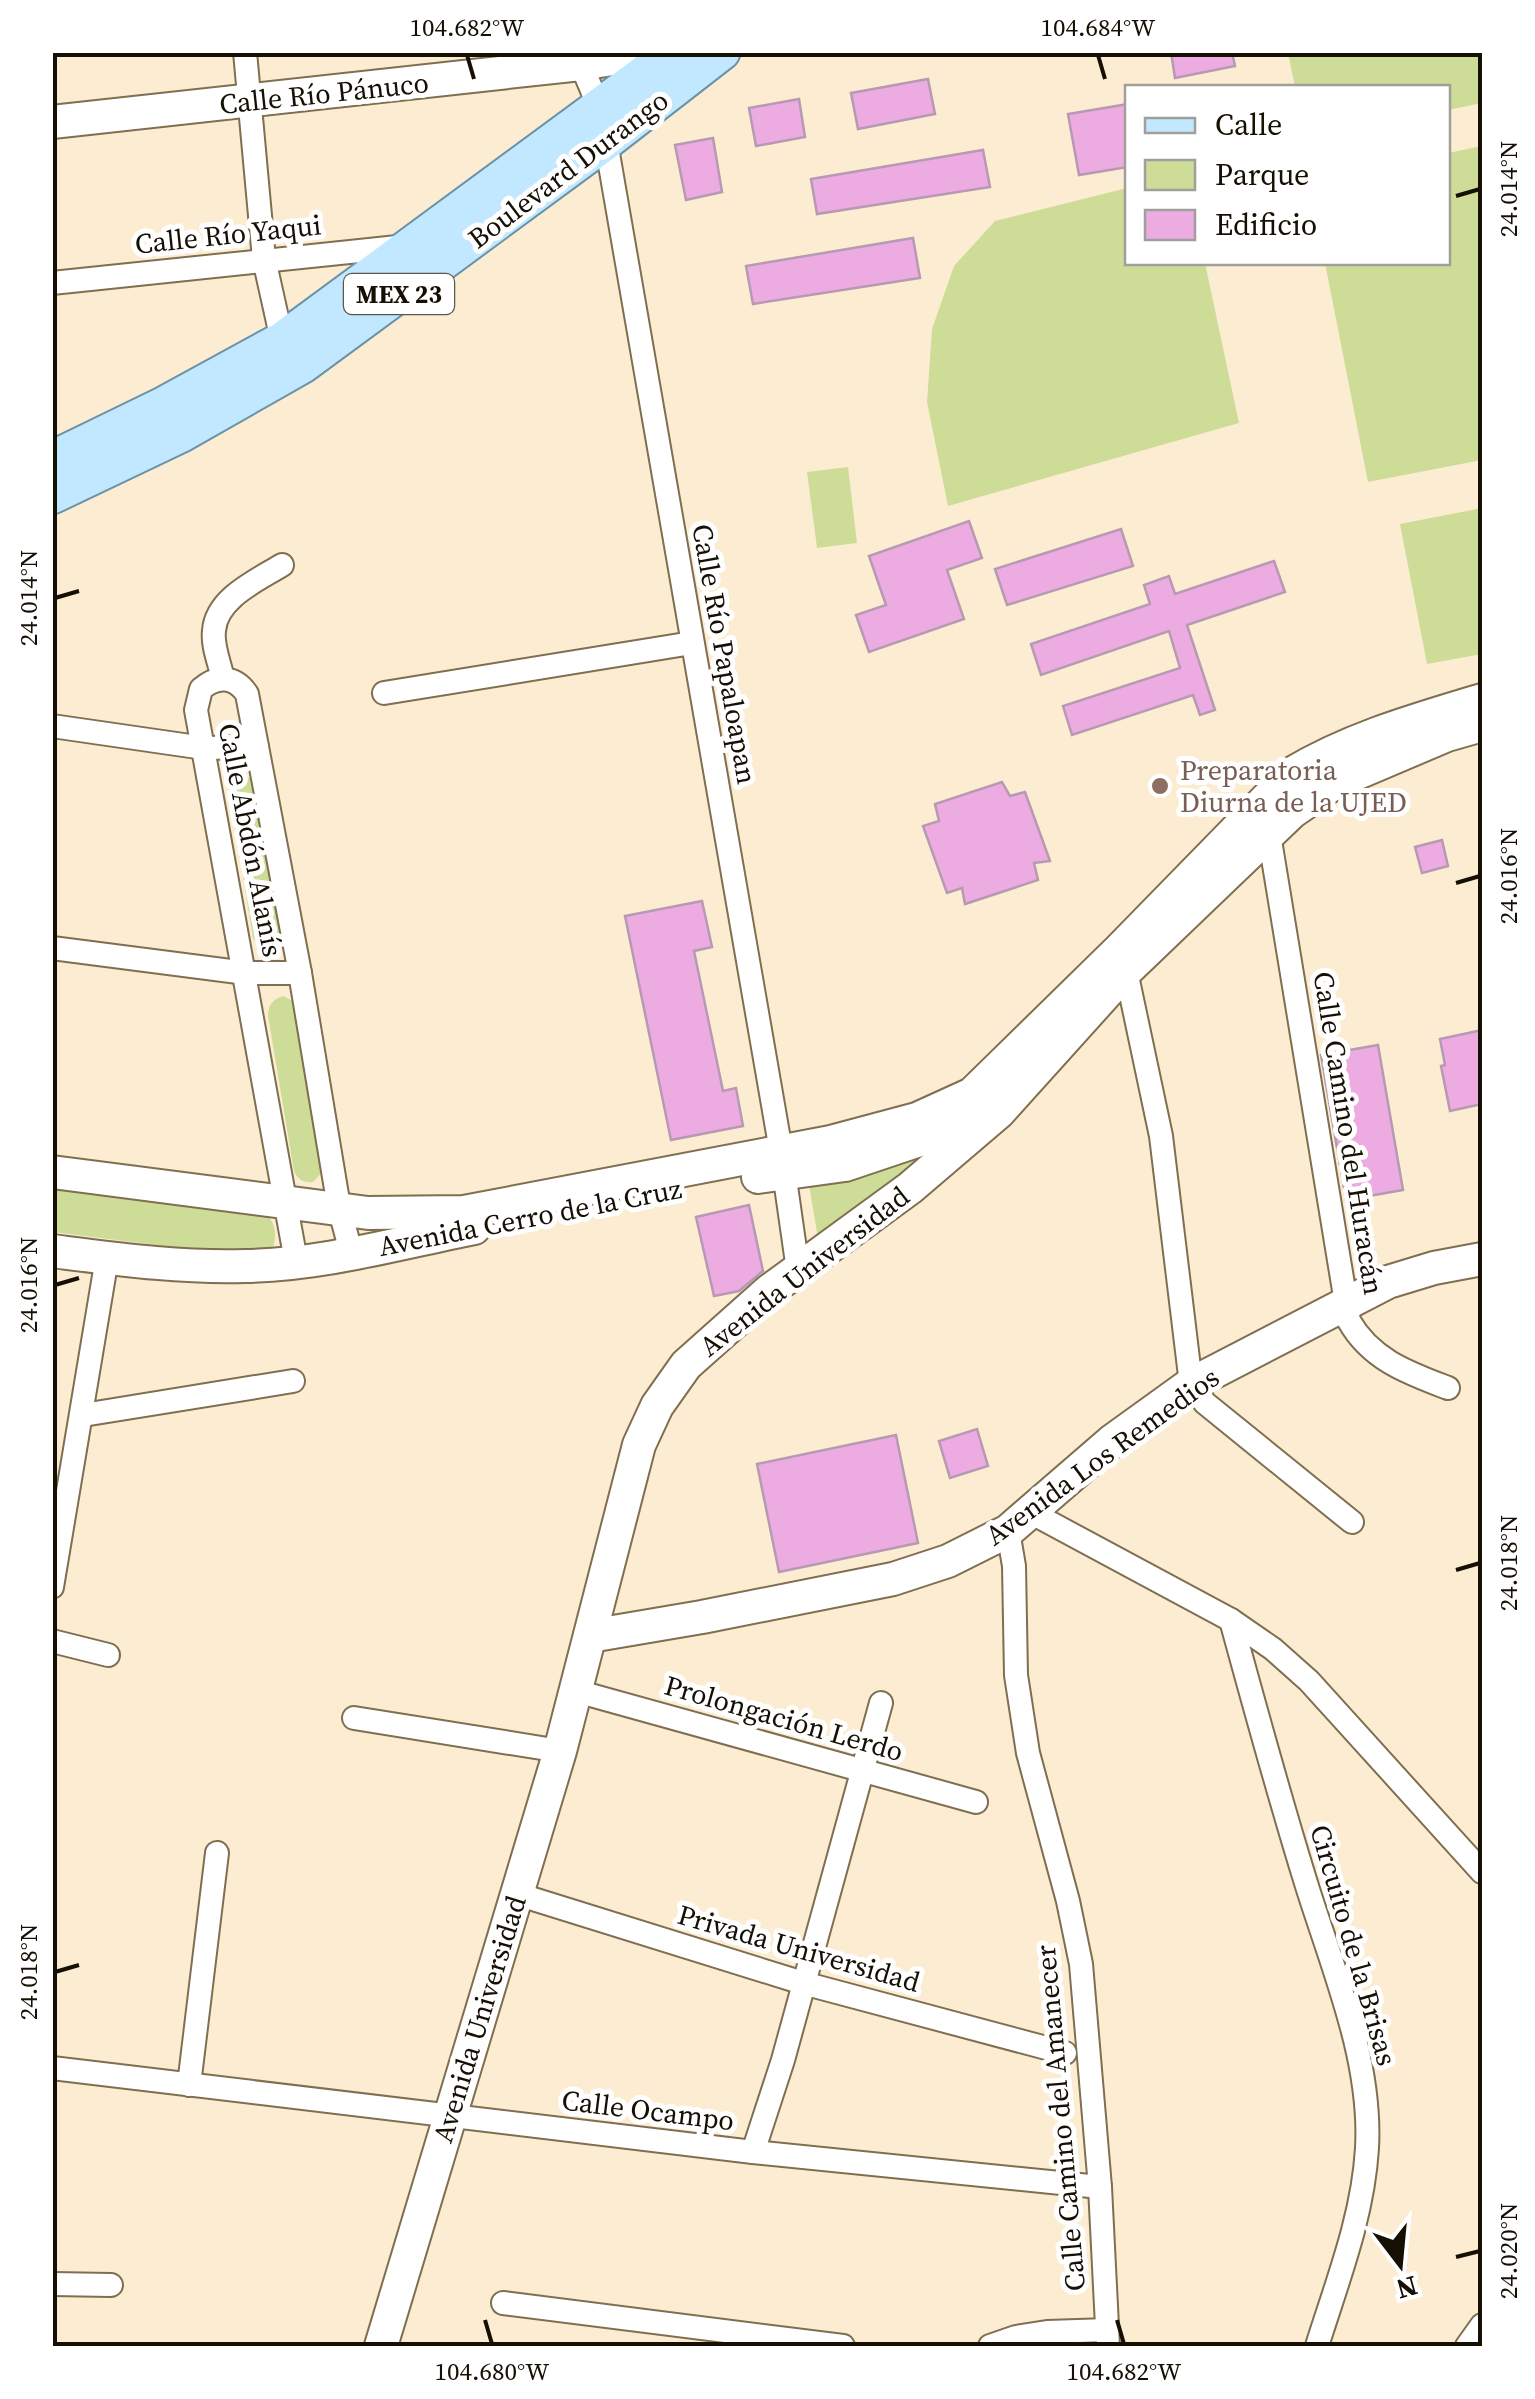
<svg xmlns="http://www.w3.org/2000/svg" width="1535" height="2399" font-family="'Source Serif 4',serif">
  <rect width="100%" height="100%" fill="#fcedd2"/>
  <g fill="#cddd98">
    <path d="M1288,53H1482V103L1448,110V88L1295,87Z"/>
    <path d="M1482,146V460L1368,482L1325,263L1448,262V153Z"/>
    <path d="M1127,188L1128,262L1205,263L1239,423L948,506L927,402L932,329L954,266L995,221Z"/>
    <path d="M848,467L857,543L817,548L807,472Z"/>
    <path d="M1482,508V654L1427,664L1400,524Z"/>
    <path d="M237,775L253,779L283,932L278,944L270,949L260,947L253,938L229,791L230,780Z"/>
    <path d="M283,996L293,1001L296,1007L324,1170L313,1182C303,1183 298,1180 294,1171L268,1016C268,1005 272,1000 283,996Z"/>
    <path d="M928,1154L819,1244L809,1185Z"/>
    <path d="M53,1182L260,1208C274,1220 278,1230 273,1248L243,1256L53,1232Z"/>
  </g>
  <g fill="#ecace1" stroke="#b799b2" stroke-width="2.5">
    <path d="M1171,52H1232L1235,66L1175,78Z"/>
    <path d="M928,79L935,114L858,129L851,93Z"/>
    <path d="M799,99L805,137L756,146L749,108Z"/>
    <path d="M1128,104V167L1079,175L1068,114Z"/>
    <path d="M713,138L722,192L686,200L675,145Z"/>
    <path d="M983,150L990,187L817,214L811,179Z"/>
    <path d="M913,238L920,278L753,304L746,266Z"/>
    <path d="M969,521L982,558L947,570L964,619L869,652L856,615L886,605L869,556Z"/>
    <path d="M1121,529L1133,566L1007,605L995,569Z"/>
    <path d="M1274,561L1285,592L1187,625L1215,710L1200,715L1193,695L1072,735L1063,706L1180,668L1169,631L1041,675L1031,644L1150,604L1144,585L1169,576L1175,594Z"/>
    <path d="M1002,782L1010,796L1025,792L1050,861L1034,863L1038,880L965,904L962,888L947,893L923,826L939,821L935,804Z"/>
    <path d="M1442,840L1448,866L1422,873L1415,847Z"/>
    <path d="M702,901L712,947L694,951L723,1091L736,1088L743,1126L671,1140L625,916Z"/>
    <path d="M1482,1030V1104L1450,1111L1441,1066L1445,1065L1440,1039Z"/>
    <path d="M1378,1045L1403,1190L1346,1200L1321,1055Z"/>
    <path d="M749,1205L763,1271L739,1291L714,1296L696,1217Z"/>
    <path d="M977,1429L988,1466L950,1478L939,1441Z"/>
    <path d="M896,1435L918,1543L779,1572L757,1464Z"/>
  </g>
  <g fill="none" stroke-linecap="round" stroke-linejoin="round">
    <defs>
      <g id="street">
        <path d="M245,52L264,259L282,340L289,348"/>
        <path d="M580,52L581,64L599,107L606,142L781,1151L798,1270"/>
        <path d="M52,283L407,246"/>
        <path d="M223,679C220,664 212,646 214,631C216,598 258,580 282,565"/>
        <path d="M384,693L692,643"/>
        <path d="M52,726L204,748L257,747"/>
        <path d="M1269,834L1349,1321C1371,1360 1409,1373 1448,1388"/>
        <path d="M52,948L246,973H300"/>
        <path d="M1126,971L1161,1136L1191,1384L1205,1403L1352,1522"/>
        <path d="M296,1261L196,710L201,689C217,675 235,676 247,694L300,973L339,1207L351,1252"/>
        <path d="M83,1415L293,1381"/>
        <path d="M1030,1512L1231,1620L1273,1649L1309,1681L1482,1872"/>
        <path d="M1008,1531L1014,1566L1016,1675L1028,1753L1068,1901L1081,1964L1100,2187L1108,2346"/>
        <path d="M52,1587L107,1258"/>
        <path d="M1231,1620C1255,1708 1279,1796 1306,1883C1332,1967 1372,2059 1367,2148C1363,2217 1337,2282 1317,2346"/>
        <path d="M52,1641L108,1655"/>
        <path d="M576,1691L976,1802"/>
        <path d="M354,1718L560,1751"/>
        <path d="M517,1894L803,1983L1065,2053"/>
        <path d="M52,2068L753,2152L1100,2187"/>
        <path d="M189,2085L217,1853"/>
        <path d="M753,2152L783,2060L881,1703"/>
        <path d="M52,2284L111,2285"/>
        <path d="M503,2303L843,2346"/>
        <path d="M990,2346L1016,2337L1047,2332L1108,2330"/>
        <path d="M1467,2346L1482,2325"/>
      </g>
      <g id="secondary">
        <path d="M52,122L581,64L655,52"/>
        <path d="M52,1172L368,1213L464,1212L831,1142L917,1119L972,1094L1119,950L1291,774C1351,738 1416,720 1482,700"/>
        <path d="M758,1177L845,1165L976,1121"/>
        <path d="M52,1251C116,1259 181,1268 245,1266C321,1265 399,1243 474,1228"/>
        <path d="M590,1636L702,1617L893,1579L948,1561L1008,1531L1112,1441L1191,1384L1388,1282L1434,1268L1482,1259"/>
        <path d="M381,2346L560,1751L639,1445L657,1406L686,1365L769,1291L910,1188L999,1112L1126,971L1292,812L1334,783L1447,735L1482,725"/>
      </g>
      <g id="primary">
        <path d="M52,459L161,406L282,340L673,52"/>
        <path d="M52,496L180,435L303,365L606,142L722,52"/>
      </g>
    </defs>
    <use href="#street" stroke="#7f6e50" stroke-width="26"/>
    <use href="#secondary" stroke="#7f6e50" stroke-width="36"/>
    <use href="#primary" stroke="#6b92a7" stroke-width="39"/>
    <use href="#street" stroke="#fff" stroke-width="22"/>
    <use href="#secondary" stroke="#fff" stroke-width="32"/>
    <use href="#primary" stroke="#c2e8ff" stroke-width="35"/>
  </g>
  <path fill="none" stroke="#150f04" stroke-width="4" d="M467,55L474,79M1098,55L1105,79M1456,196L1480,189M55,598L79,591M1456,883L1480,876M55,1285L79,1278M1456,1570L1480,1563M55,1972L79,1965M1456,2257L1480,2251M485,2320L492,2344M1117,2320L1124,2344"/>
  <circle fill="#8d6e63" stroke="#fff" stroke-width="4" cx="1160" cy="786" r="10"/>
  <g text-anchor="middle" dominant-baseline="central" stroke-width="10" stroke-linejoin="round" paint-order="stroke">
    <rect fill="#fff" stroke="#5b574f" stroke-width="2.5" x="344" y="274" width="110" height="40" rx="8"/>
    <g font-size="25" font-weight="bold" fill="#150f04">
      <text x="399" y="294">MEX 23</text>
    </g>
    <g font-size="28" fill="#150f04" stroke="#fff">
      <text transform="translate(324 93) rotate(-6)">Calle Río Pánuco</text>
      <text transform="translate(568 169) rotate(-37)">Boulevard Durango</text>
      <text transform="translate(228 234) rotate(-6)">Calle Río Yaqui</text>
      <text transform="translate(725 654) rotate(80)">Calle Río Papaloapan</text>
      <text transform="translate(251 840) rotate(79)">Calle Abdón Alanís</text>
      <text transform="translate(1349 1133) rotate(81)">Calle Camino del Huracán</text>
      <text transform="translate(530 1217) rotate(-11)">Avenida Cerro de la Cruz</text>
      <text transform="translate(804 1271) rotate(-38)">Avenida Universidad</text>
      <text transform="translate(1102 1456) rotate(-36)">Avenida Los Remedios</text>
      <text transform="translate(784 1718) rotate(16)">Prolongación Lerdo</text>
      <text transform="translate(1354 1945) rotate(74)">Circuito de la Brisas</text>
      <text transform="translate(799 1948) rotate(16)">Privada Universidad</text>
      <text transform="translate(479 2019) rotate(-73)">Avenida Universidad</text>
      <text transform="translate(648 2110) rotate(7)">Calle Ocampo</text>
      <text transform="translate(1060 2118) rotate(-95)">Calle Camino del Amanecer</text>
    </g>
    <g font-size="28" fill="#785e54" stroke="#fff" text-anchor="start">
      <text x="1180" y="770">Preparatoria<tspan x="1180" dy="32">Diurna de la UJED</tspan></text>
    </g>
  </g>
  <rect width="1535" height="2399" fill="none" stroke="#ffffff" stroke-width="110"/>
  <rect x="1125" y="85" width="325" height="180" fill="#ffffff" stroke="#a19f9b" stroke-width="2.5"/>
  <rect x="1145" y="118" width="50" height="15" fill="#c2e8ff" stroke="#a19f9b" stroke-width="2.5"/>
  <text x="1215" y="135" font-size="30" fill="#150f04">Calle</text>
  <rect x="1145" y="160" width="50" height="30" fill="#cddd98" stroke="#a19f9b" stroke-width="2.5"/>
  <text x="1215" y="185" font-size="30" fill="#150f04">Parque</text>
  <rect x="1145" y="210" width="50" height="30" fill="#ecace1" stroke="#a19f9b" stroke-width="2.5"/>
  <text x="1215" y="235" font-size="30" fill="#150f04">Edificio</text>
  <g transform="translate(1400 2264) rotate(164)" stroke="#ffffff" stroke-width="8" paint-order="stroke">
  <path d="M0-8L18 38L0 25L-18 38Z" fill="#150f04"/>
  <text y="-15" font-size="28" font-weight="bold" text-anchor="middle" fill="#150f04">N</text>
  </g>
  <rect x="55" y="55" width="1425" height="2289" fill="none" stroke="#150f04" stroke-width="4"/>
  <g font-size="25" text-anchor="middle" fill="#150f04">
    <text x="467" y="36">104.682°W</text>
    <text x="1098" y="36">104.684°W</text>
    <text transform="translate(1508 189) rotate(-90)" y="9">24.014°N</text>
    <text transform="translate(28 598) rotate(-90)" y="9">24.014°N</text>
    <text transform="translate(1508 876) rotate(-90)" y="9">24.016°N</text>
    <text transform="translate(28 1285) rotate(-90)" y="9">24.016°N</text>
    <text transform="translate(1508 1563) rotate(-90)" y="9">24.018°N</text>
    <text transform="translate(28 1972) rotate(-90)" y="9">24.018°N</text>
    <text transform="translate(1508 2251) rotate(-90)" y="9">24.020°N</text>
    <text x="492" y="2380">104.680°W</text>
    <text x="1124" y="2380">104.682°W</text>
  </g>
</svg>
